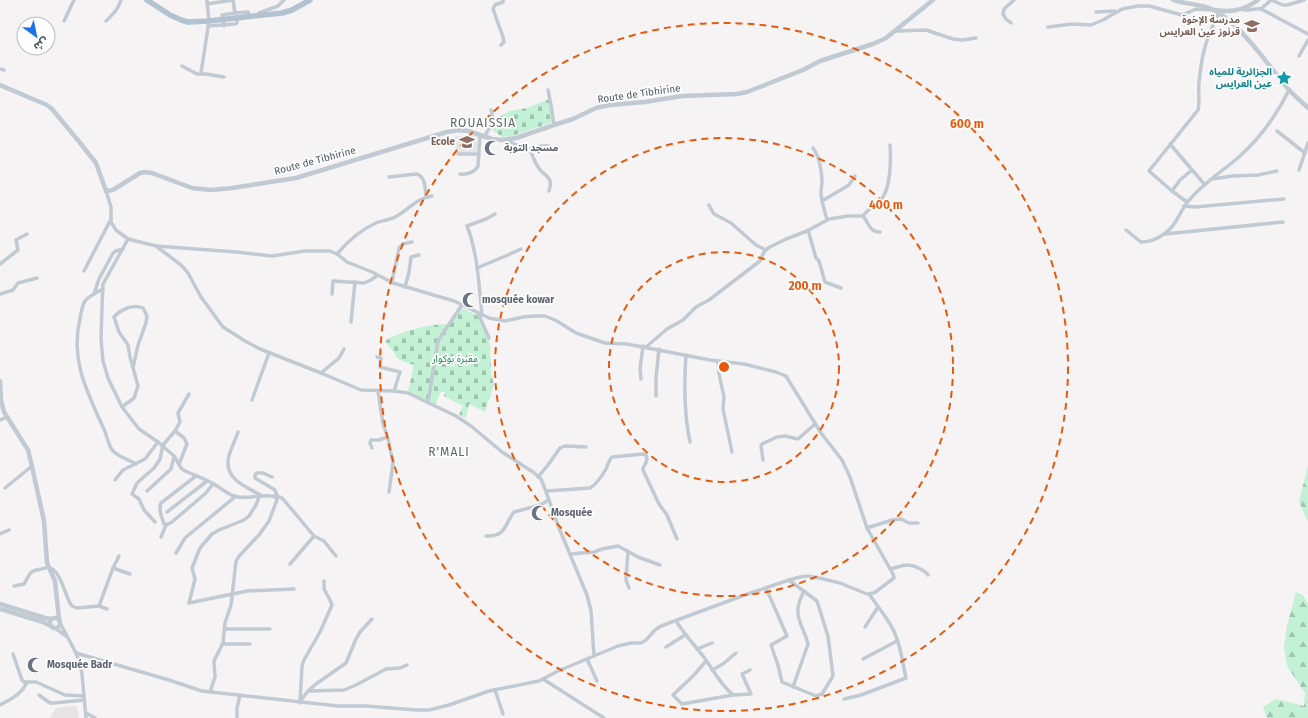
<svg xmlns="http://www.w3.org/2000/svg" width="1308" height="718" font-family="'Fira Sans','Noto Sans Arabic',sans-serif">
  <defs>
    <pattern id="forest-firs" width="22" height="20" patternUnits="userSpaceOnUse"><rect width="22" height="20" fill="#c3f1d5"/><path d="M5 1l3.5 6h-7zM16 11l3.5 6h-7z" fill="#a0c6b0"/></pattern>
    <pattern id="cemetery-stones" width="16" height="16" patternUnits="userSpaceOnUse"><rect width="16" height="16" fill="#c3f1d5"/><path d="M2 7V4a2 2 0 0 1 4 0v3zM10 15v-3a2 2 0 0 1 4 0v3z" fill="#a0c6b0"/></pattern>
  </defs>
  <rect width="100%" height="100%" fill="#f5f3f3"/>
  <g fill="#e6e4e5">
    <path d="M455,136H473L478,137V147L476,152L456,153Z"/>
    <path d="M72,706H77L79,718H50L56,708Z"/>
  </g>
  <g fill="url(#forest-firs)">
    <path d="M1308,465V522L1299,502Z"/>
    <path d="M1296,592L1303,595L1308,604V718H1267L1263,707L1276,699L1304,706L1305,693L1287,666L1284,647L1287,625Z"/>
  </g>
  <g fill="url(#cemetery-stones)">
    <path d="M549,99L552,121L550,123L512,136L502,137L491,129L495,119L504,114L509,111L527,108Z"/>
    <path d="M461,308L478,316L488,336L490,344L491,372L494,385L485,412L469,404L466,418L459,415L463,406L444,396L445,392H441L435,404L408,392L414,365L404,362L396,357V355L385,341C404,330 428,324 450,324Z"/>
  </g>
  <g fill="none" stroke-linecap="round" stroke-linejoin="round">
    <g stroke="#c1cad2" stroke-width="3.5">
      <path d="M1271,0L1283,5H1287L1304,0"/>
      <path d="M207,4L233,0L235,13"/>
      <path d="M1242,9C1247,12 1254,8 1261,9L1308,34"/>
      <path d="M1261,9L1271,0"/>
      <path d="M1096,12L1115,11"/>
      <path d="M259,13L278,6L284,0"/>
      <path d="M64,21L74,0"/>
      <path d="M106,21C113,14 118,10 121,0"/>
      <path d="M1011,23L1006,19L1003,14L1004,9L1014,0"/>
      <path d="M208,26L235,24L237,23V18"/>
      <path d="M224,26L222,15L235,13L248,12L250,17L252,16"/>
      <path d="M1048,27L1072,24L1091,25L1103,20L1122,9L1138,6H1149L1182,15L1196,9L1213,10"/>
      <path d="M896,31L926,30L953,39L962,40L976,38"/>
      <path d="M501,45L504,42L503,37L493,9L495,5L503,2V0"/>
      <path d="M1299,56L1308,40"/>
      <path d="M182,66L197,74H206L224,77"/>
      <path d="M0,69L4,70"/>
      <path d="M201,73L209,21L207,0"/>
      <path d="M548,90L551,105L554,125"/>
      <path d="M1277,131L1305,153"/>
      <path d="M484,137C490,127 495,122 491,110"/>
      <path d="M506,139C515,147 520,145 529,149C533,155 534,161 538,167C544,177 554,175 549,191"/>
      <path d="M1170,144L1205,185"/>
      <path d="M813,148C819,156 822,171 822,182C822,185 821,189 821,192C821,201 825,211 827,220"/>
      <path d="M529,149L541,146H549"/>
      <path d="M458,154H479"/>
      <path d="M1299,170L1308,143"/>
      <path d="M460,174C467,175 475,172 478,166L480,136"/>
      <path d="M389,177L416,174C426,176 425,189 426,197"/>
      <path d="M1212,179L1233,176L1258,175L1277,171"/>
      <path d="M106,191L111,207V222L116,230L128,239L156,246L181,265L188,273L201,297L223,327L245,341L260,349L321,373L361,390L394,391L408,393L456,416L471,426L502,452L533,472L541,479L545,489L559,528L587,595L591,611L594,656"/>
      <path d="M1172,191L1180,180L1192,170"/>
      <path d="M822,201L849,185L855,176"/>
      <path d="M1187,202L1172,191L1149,171L1198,110C1200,101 1198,91 1199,82C1202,53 1206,38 1219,13"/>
      <path d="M709,205L714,214L731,223L756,245L766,250"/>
      <path d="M1184,206L1195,207L1284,199"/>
      <path d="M863,216C869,223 869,232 880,232"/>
      <path d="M808,230L816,258L819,261L825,282L841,288"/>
      <path d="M1126,230L1141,242C1155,242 1169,233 1176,221C1181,213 1184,205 1191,198C1205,182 1224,170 1240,156C1261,137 1277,114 1289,90"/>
      <path d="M1165,234L1283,222"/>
      <path d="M128,239L103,284L102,306L101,339L103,361L108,378L122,407L139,429L158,442L174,456L181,468L185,471C196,476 207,479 217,486C224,490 229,496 238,497C250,499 265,493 276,497L277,500L269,521L259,535L240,555L236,561L231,605L225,623L223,643L214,661L215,677L210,692"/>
      <path d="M337,254C348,241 360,230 376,223C383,220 391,220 397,216C410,208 417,198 432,196"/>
      <path d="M0,264L18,250L16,240L27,234"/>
      <path d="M477,268L508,255L521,249"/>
      <path d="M84,271L111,219"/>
      <path d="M392,282L399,248L403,244L412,242"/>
      <path d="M405,287L409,272L411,257L419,255"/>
      <path d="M103,289C97,292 89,296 85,301C82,306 81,313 80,319C70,359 87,392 103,427C107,434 108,447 114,452C120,457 129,460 136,464"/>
      <path d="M0,294L13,290L18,283L37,278"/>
      <path d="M94,294L99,279L113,253L116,251L123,249"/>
      <path d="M332,294L333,281L364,283L371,280L378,275"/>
      <path d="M478,313L489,338"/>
      <path d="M482,315C479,286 478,254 467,226L486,219L495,214"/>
      <path d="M351,322L355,282"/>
      <path d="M646,347L667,329L683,320L696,307L709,300L760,261L764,252L768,248L786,239L807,231L829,219L848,216H863C868,209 874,206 880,201C891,190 891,160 890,145"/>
      <path d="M686,355C684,384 684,414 690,442"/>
      <path d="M377,357L381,358L380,367L400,372L394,391"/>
      <path d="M718,361L719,374L724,397L723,409L732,452"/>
      <path d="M321,373L339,358L344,349"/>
      <path d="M641,379L640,369L643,346"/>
      <path d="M378,391L383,424L388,438L393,463L389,492"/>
      <path d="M656,396V378L659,349"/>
      <path d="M252,400L269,353"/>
      <path d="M428,403L438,341L441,336L462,305"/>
      <path d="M122,407L134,398L138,386L130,357L128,345L119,332L114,317C121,309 133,304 143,308L147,316L146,323L138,345L133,368"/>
      <path d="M0,420L7,417"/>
      <path d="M175,431L184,438L187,444L179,464"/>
      <path d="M238,432C235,442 228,453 228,462C227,481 249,488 262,496"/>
      <path d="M372,448L370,443L371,440H379L387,437"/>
      <path d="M763,460L761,446L762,444L777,437L785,436L798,439L815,424"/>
      <path d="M196,476L161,503C158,510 162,517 164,524L166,525L172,522L206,493L213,484"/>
      <path d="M272,477L263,473H257L255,475V478L275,490L277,496"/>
      <path d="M538,477L548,465L560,448L565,446L586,447"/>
      <path d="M115,480L123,470L145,459L158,442"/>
      <path d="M5,488L32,466"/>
      <path d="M147,491L171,469L174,457"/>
      <path d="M546,491L590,488C597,484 602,476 606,469C608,465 608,461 612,457L643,454L646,455C648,460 646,463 643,468V470L659,504L667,515L677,539"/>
      <path d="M259,497L256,505L249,516L244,520L219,530L212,534L200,548L192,568L195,579L189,603L247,591L294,589"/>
      <path d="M276,497H280L283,499L314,536L324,541L336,556"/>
      <path d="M167,512L207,481"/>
      <path d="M155,522L144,510L139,499L132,494L137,483L154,468L160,459L163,445L175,431L180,422L178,413L189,394"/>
      <path d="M867,528L892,520L901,519L909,523H918"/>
      <path d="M0,534L9,530"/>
      <path d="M486,536C506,537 504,525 514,512L540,505L549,500"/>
      <path d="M161,537L166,525"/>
      <path d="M628,551L626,580L629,588"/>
      <path d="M176,553L185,538L236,496"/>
      <path d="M570,554L594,552L602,549L618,546L638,557L660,565"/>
      <path d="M290,564L314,536"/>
      <path d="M113,568L130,574"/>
      <path d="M890,569C896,568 902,565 907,565C913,565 925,570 928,575"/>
      <path d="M14,586L24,584C31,573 28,571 42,569C44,568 46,567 48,568C61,568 65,598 72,606L77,608L99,606L107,609"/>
      <path d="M766,588L787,636L771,645L778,665L782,682L816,696L822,694L833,676L828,636L817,601L789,580"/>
      <path d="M99,606L113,568L119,556"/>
      <path d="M676,621C685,635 696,647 706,660C715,673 721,685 733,695"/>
      <path d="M60,623L76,653L79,660L82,674L86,718"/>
      <path d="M865,627L878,607"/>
      <path d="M55,628L66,636"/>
      <path d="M225,629H270"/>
      <path d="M222,644H250"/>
      <path d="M666,647L685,635"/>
      <path d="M697,649L712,643"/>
      <path d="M76,653L169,680L202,691L338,706H366L416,710H429L449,705L489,691L539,681L558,671L618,646L631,643H641L646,640L655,630L661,626L742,596L789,580L800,577L808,576L819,578L840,583L867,594L874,593L894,578L893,574L867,528L850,477L842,460L821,433L786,376L776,372L744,364L710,360L627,344L605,343L576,333L557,321L545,316H535L523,317L505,321L489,318L454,301L393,283L372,272L347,262L337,254L330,251H305L272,256L236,252L156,246"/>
      <path d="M13,654L22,680L24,682H36L65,695L84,696"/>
      <path d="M587,659L597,681"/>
      <path d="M863,659L897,641"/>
      <path d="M706,661L694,675L673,695L682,704L733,695L751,694L742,674L750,670"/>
      <path d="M712,670L723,664L736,653"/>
      <path d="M543,679L604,718"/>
      <path d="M793,687L808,644C806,634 798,622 798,613C797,606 801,597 804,591"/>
      <path d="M495,690L503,714"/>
      <path d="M310,691L344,690L356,685L386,669L400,668L407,665"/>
      <path d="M39,695L50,703H54L84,700"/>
      <path d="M844,699L861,695L906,678C902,660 900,640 890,624C884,614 876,604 869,594"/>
      <path d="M301,700L308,691L316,684L346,663L356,639L360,632L372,619"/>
      <path d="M300,703L302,666L304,660L320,632L332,605L330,600L324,589V581"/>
      <path d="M0,705C11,699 22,694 27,682"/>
      <path d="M86,713L95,718"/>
      <path d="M237,718V708L240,695"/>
    </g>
    <g stroke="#c1cad2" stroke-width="4.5">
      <path d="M1173,0C1186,5 1201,3 1214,10C1222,14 1228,20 1234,25C1256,45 1272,71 1292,93C1297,98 1303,103 1308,108"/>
      <path d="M1216,10C1232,13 1245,10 1258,0"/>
      <path d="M0,85L47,105L52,109L81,144L96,163L106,191L113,190L140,173L145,172L152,173L192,188L211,190L232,188L296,178L447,132L459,130L468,131L492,139L502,140L516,138L554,125L573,119L596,108L610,105L645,102L682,96L737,94L747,92L803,70L820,61L873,44L886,38L933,0"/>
      <path d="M0,381L1,400L4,412L28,450L31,462L44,521L47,563L55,581L59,619"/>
      <path d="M0,604L45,618L52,619"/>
      <path d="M0,609L43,622L51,626"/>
      <circle cx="55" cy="623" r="5"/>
    </g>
    <path stroke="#b3c2d1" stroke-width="5.5" d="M147,0L170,15L181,20L188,22L209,21L282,13L292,10L310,0"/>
  </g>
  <g fill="none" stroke="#e8590c" stroke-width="2" stroke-dasharray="7 5">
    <circle cx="724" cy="367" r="115"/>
    <circle cx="724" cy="367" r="229"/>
    <circle cx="724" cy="367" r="344"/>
  </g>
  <defs>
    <symbol id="school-bare" viewBox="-9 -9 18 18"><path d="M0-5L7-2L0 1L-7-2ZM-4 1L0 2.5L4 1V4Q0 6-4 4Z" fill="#8d6e63" stroke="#fff" stroke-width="2.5" paint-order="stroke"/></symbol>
    <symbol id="sight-bare" viewBox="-9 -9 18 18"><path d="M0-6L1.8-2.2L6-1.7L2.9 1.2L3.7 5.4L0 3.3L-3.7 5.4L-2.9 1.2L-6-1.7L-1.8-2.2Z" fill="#0f9aa8" stroke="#fff" stroke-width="2.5" paint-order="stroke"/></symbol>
    <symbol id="mosque-bare" viewBox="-9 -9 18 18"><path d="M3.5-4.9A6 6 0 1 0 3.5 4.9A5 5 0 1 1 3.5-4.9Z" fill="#6b7280" stroke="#fff" stroke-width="2.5" paint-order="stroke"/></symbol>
  </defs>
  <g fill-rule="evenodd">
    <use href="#school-bare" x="1241" y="15" width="22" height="22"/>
    <use href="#sight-bare" x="1273" y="67" width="22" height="22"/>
    <use href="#school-bare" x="456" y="131" width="22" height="22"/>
    <use href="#mosque-bare" x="481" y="137" width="22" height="22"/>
    <use href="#mosque-bare" x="459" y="289" width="22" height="22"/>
    <use href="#mosque-bare" x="528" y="502" width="22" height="22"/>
    <use href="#mosque-bare" x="24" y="654" width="22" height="22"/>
  </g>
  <g text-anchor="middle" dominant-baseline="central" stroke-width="3.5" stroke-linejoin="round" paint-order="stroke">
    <g font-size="10" font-weight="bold" fill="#785e54" stroke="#fff" text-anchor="end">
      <text x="1240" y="20">مدرسة الإخوة<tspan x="1240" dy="12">قرنوز عين العرايس</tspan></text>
      <text x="455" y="142">Ecole</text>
    </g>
    <g font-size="10" font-weight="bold" fill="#0d838f" stroke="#fff" text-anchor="end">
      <text x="1272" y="72">الجزائرية للمياه<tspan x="1272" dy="12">عين العرايس</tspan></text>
    </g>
    <g font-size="10" fill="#4a5661" stroke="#fff">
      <text transform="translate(639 94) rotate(-8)">Route de Tibhirine</text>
      <text transform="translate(315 161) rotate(-15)">Route de Tibhirine</text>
    </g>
    <g font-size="10" font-weight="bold" fill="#5b616d" stroke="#fff" text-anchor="start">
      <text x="504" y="148">مسجد التوبة</text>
      <text x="482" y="300">mosquée kowar</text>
      <text x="551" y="513">Mosquée</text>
      <text x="47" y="665">Mosquée Badr</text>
    </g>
    <g font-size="10" fill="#17864f" stroke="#fff">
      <text x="455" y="359">مقبرة بوكوار</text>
    </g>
    <g font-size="12" letter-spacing="1" fill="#5f6368" stroke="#fff">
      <text x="483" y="123">ROUAISSIA</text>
      <text x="449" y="452">R'MALI</text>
    </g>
  </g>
  <circle cx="724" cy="367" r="6" fill="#e8590c" stroke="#fff" stroke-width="2"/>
  <g font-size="12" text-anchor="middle" font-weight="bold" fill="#e8590c" stroke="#fff" stroke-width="3.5" stroke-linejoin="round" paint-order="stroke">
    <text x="967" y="128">600 m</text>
    <text x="886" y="209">400 m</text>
    <text x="805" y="290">200 m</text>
  </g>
  <g transform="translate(36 36) rotate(147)"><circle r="19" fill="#ffffff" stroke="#b7bbc0"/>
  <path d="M0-3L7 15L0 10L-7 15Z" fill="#1a73e8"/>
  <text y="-6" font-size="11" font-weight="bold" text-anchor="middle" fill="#4a5661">ش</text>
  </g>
</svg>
